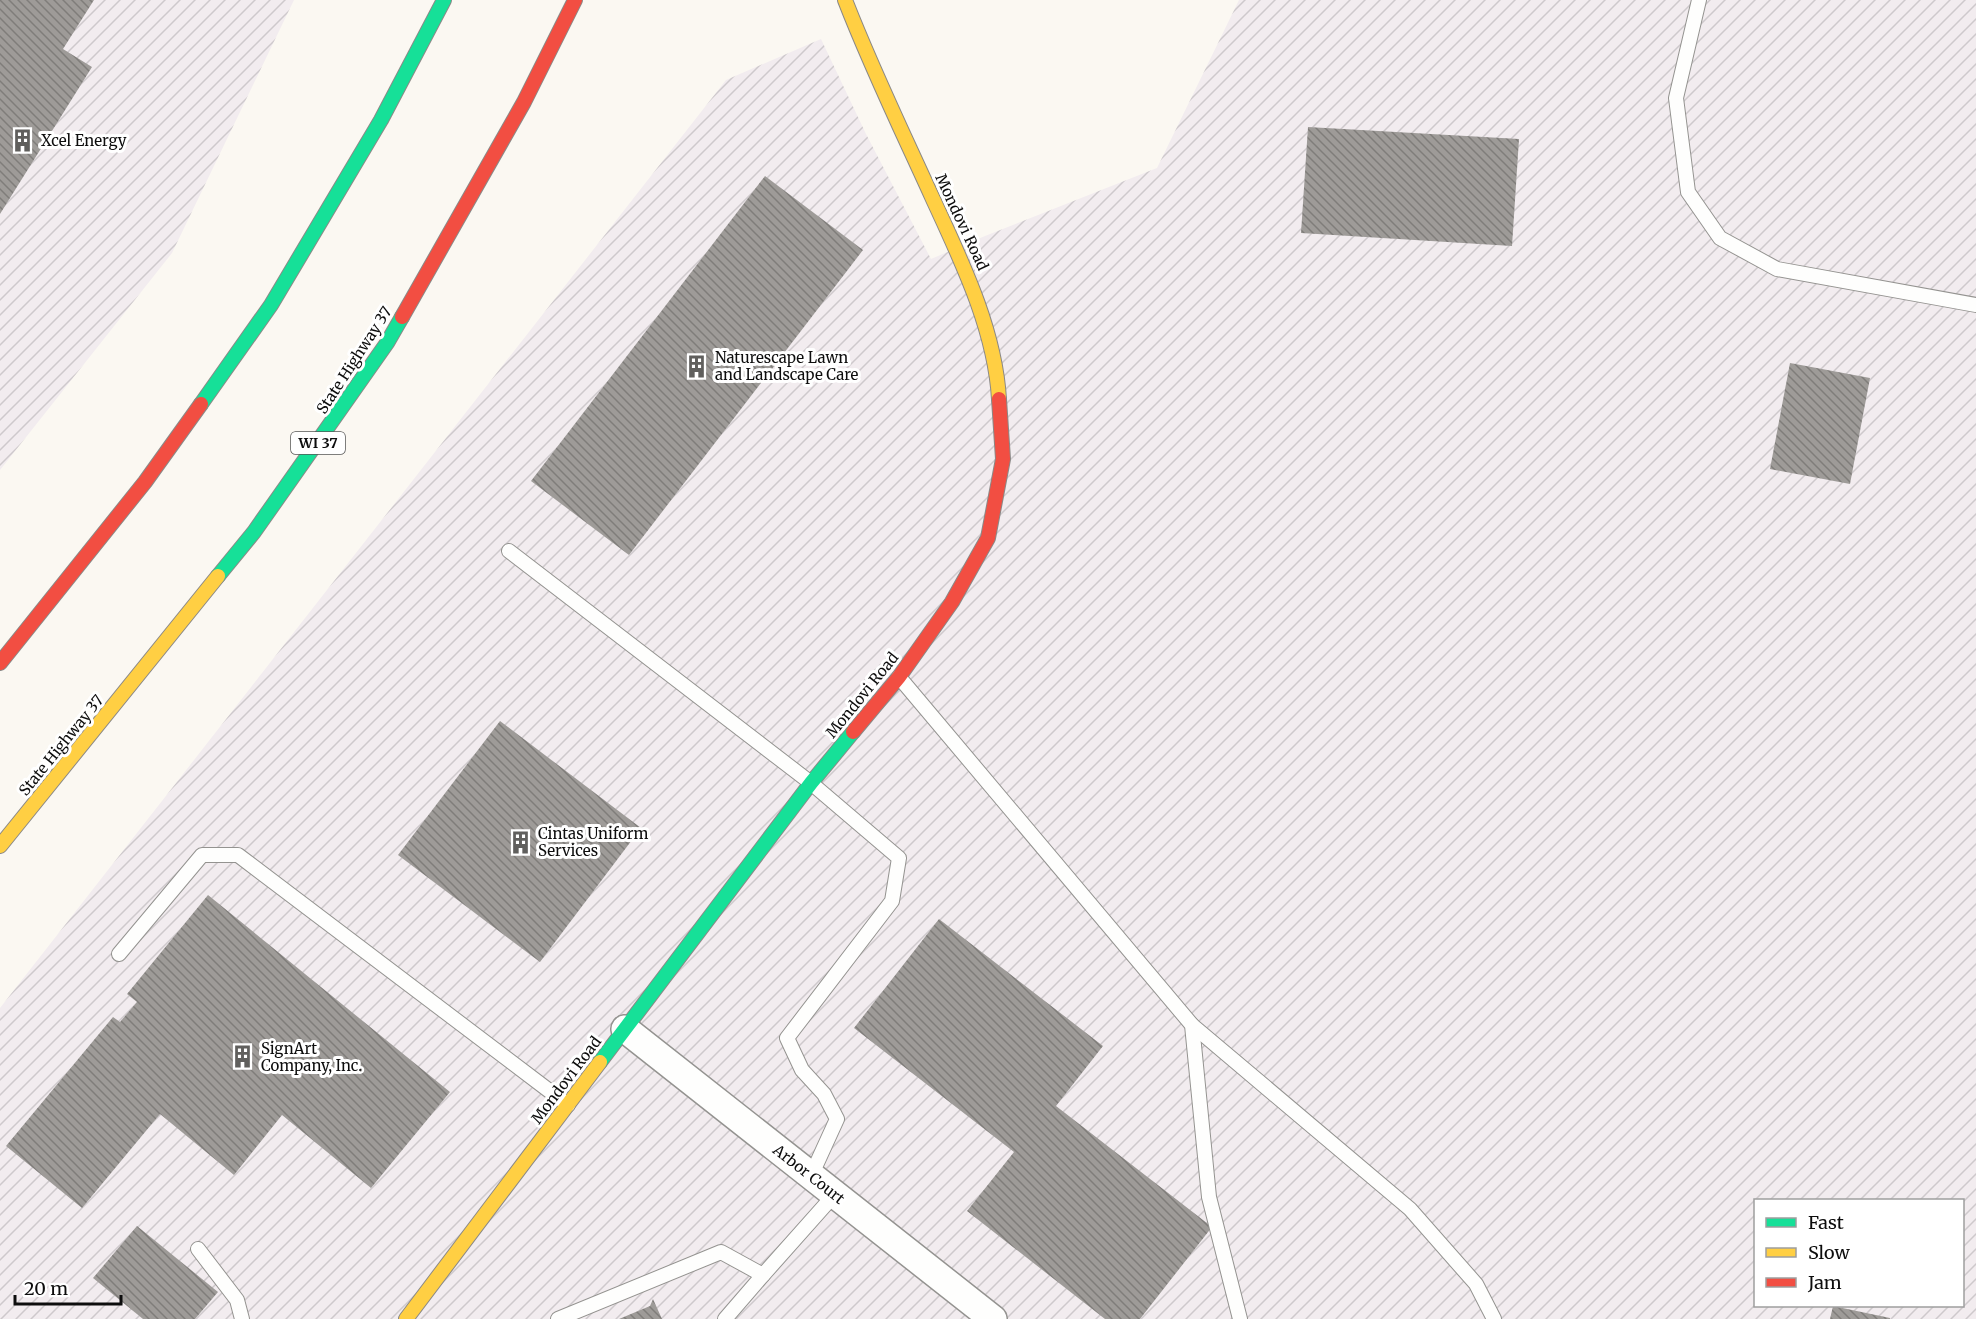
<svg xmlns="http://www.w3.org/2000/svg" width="1976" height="1319" font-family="Merriweather,serif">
  <defs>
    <pattern id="industrial-furrows" width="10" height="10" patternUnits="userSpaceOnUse" patternTransform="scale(1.5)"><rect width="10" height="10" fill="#f2ecef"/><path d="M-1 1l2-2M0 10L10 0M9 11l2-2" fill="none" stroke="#cec9cc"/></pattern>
    <pattern id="building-back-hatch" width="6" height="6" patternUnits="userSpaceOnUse" patternTransform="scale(1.5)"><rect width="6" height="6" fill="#9e9b98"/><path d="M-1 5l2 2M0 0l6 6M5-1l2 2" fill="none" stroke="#7f7d7a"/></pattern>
  </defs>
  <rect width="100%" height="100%" fill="#fbf8f2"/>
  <g fill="url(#industrial-furrows)" fill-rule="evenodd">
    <path d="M0,0H294L172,253L0,470Z"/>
    <path d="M1239,0H1976V1319H0V1008L726,80L821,39L866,134L931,259L985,236L1157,168ZM1756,1200H1962V1306H1756Z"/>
  </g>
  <g fill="url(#building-back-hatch)">
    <path d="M0,0H94L63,49L92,67L0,214Z"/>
    <path d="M1308,127L1519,139L1512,246L1301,233Z"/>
    <path d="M765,176L863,250L629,555L531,481Z"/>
    <path d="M1790,363L1870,378L1850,484L1770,469Z"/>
    <path d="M500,721L641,828L540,962L398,855Z"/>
    <path d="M208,895L450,1092L371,1188L282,1115L234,1175L160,1114L82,1208L6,1146L113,1017L120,1022L137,1002L127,994Z"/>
    <path d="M939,919L1103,1046L1056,1106L1212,1227L1140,1319H1105L967,1211L1014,1152L854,1028Z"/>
    <path d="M137,1226L218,1292L195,1319H143L93,1278Z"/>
    <path d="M653,1299L662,1319H619L650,1306Z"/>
    <path d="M1833,1306L1890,1318V1319H1830Z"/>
  </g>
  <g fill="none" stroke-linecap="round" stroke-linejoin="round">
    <defs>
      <g id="lane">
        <path d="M1699,0L1676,98L1688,192L1720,238L1777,269L1976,305"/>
        <path d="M509,551L811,783L899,858L892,901L787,1038L802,1070L824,1094L837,1119L811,1176"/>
        <path d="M899,677L1192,1025L1209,1197L1240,1319"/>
        <path d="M119,954L202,855H238L568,1105"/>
        <path d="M1192,1025L1410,1209L1476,1284L1494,1319"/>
        <path d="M198,1249L237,1300L242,1319"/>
        <path d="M558,1319L721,1252L763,1275L835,1194"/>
        <path d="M725,1319L763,1275"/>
      </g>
      <path id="street" d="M625,1029L993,1319"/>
      <g id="fast">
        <path d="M201,404L271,305L381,120L444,0"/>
        <path d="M218,576L254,532L387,343L402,317"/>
        <path d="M600,1062L811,783L853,732"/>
      </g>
      <g id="slow">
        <path d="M845,0C871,67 902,131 932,197C961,260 995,329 999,399"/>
        <path d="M0,846L218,576"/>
        <path d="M406,1319L600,1062"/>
      </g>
      <g id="jam">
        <path d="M402,317L524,102L575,0"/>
        <path d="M0,663L145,482L201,404"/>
        <path d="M853,732L899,677L952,602L988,538L1003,459L999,399"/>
      </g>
    </defs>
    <use href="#lane" stroke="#949390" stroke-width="16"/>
    <use href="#street" stroke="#949390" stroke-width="30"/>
    <use href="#fast" stroke="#8b8987" stroke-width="16"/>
    <use href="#slow" stroke="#8b8987" stroke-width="16"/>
    <use href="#jam" stroke="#8b8987" stroke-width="16"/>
    <use href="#lane" stroke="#fefefd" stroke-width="14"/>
    <use href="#street" stroke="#fefefd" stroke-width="27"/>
    <use href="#fast" stroke="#16e098" stroke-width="14"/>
    <use href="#slow" stroke="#ffcf43" stroke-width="14"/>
    <use href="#jam" stroke="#f24e42" stroke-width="14"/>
  </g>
  <defs>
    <symbol id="building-bare" viewBox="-9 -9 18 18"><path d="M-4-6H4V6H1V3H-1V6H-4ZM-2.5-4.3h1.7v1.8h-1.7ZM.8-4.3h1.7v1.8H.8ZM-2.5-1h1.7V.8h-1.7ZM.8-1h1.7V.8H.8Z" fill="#605f5d" stroke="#fff" stroke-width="2.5" paint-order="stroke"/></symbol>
  </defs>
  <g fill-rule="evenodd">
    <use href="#building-bare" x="6" y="124" width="33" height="33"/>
    <use href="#building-bare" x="680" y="350" width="33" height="33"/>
    <use href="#building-bare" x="504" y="826" width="33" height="33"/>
    <use href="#building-bare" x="226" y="1040" width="33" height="33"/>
  </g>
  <g text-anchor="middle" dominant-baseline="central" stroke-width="6" stroke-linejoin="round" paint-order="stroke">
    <rect fill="#fff" stroke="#565656" stroke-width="1.5" x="291" y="432" width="54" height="22" rx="4.5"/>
    <g font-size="14" font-weight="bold" fill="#0d0d0d">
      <text x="318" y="443">WI 37</text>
    </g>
    <g font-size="15" fill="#0d0d0d" stroke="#fff" text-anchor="start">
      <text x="41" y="140">Xcel Energy</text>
      <text x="715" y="357">Naturescape Lawn<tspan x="715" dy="17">and Landscape Care</tspan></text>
      <text x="538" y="833">Cintas Uniform<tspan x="538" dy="17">Services</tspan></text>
      <text x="261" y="1048">SignArt<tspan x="261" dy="17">Company, Inc.</tspan></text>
    </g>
    <g font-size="15" fill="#0d0d0d" stroke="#fff">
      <text transform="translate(962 222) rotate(65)">Mondovi Road</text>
      <text transform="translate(354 360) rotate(-57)">State Highway 37</text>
      <text transform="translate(862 695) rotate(-51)">Mondovi Road</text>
      <text transform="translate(61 745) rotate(-51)">State Highway 37</text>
      <text transform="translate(566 1080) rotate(-53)">Mondovi Road</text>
      <text transform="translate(809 1174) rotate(38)">Arbor Court</text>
    </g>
  </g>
  <rect x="1754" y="1199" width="210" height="108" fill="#ffffff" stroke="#9e9e9e" stroke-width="1.5"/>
  <rect x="1766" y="1218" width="30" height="9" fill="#16e098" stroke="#9e9e9e" stroke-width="1.5"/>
  <text x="1808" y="1229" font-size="18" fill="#0d0d0d">Fast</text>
  <rect x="1766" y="1248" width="30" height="9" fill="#ffcf43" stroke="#9e9e9e" stroke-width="1.5"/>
  <text x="1808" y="1259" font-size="18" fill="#0d0d0d">Slow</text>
  <rect x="1766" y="1278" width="30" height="9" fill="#f24e42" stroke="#9e9e9e" stroke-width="1.5"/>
  <text x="1808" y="1289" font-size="18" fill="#0d0d0d">Jam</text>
  <path d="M15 1295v9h106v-9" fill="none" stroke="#0d0d0d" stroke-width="3"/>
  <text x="24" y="1295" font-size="18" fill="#0d0d0d" stroke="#ffffff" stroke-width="4.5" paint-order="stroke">20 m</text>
</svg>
